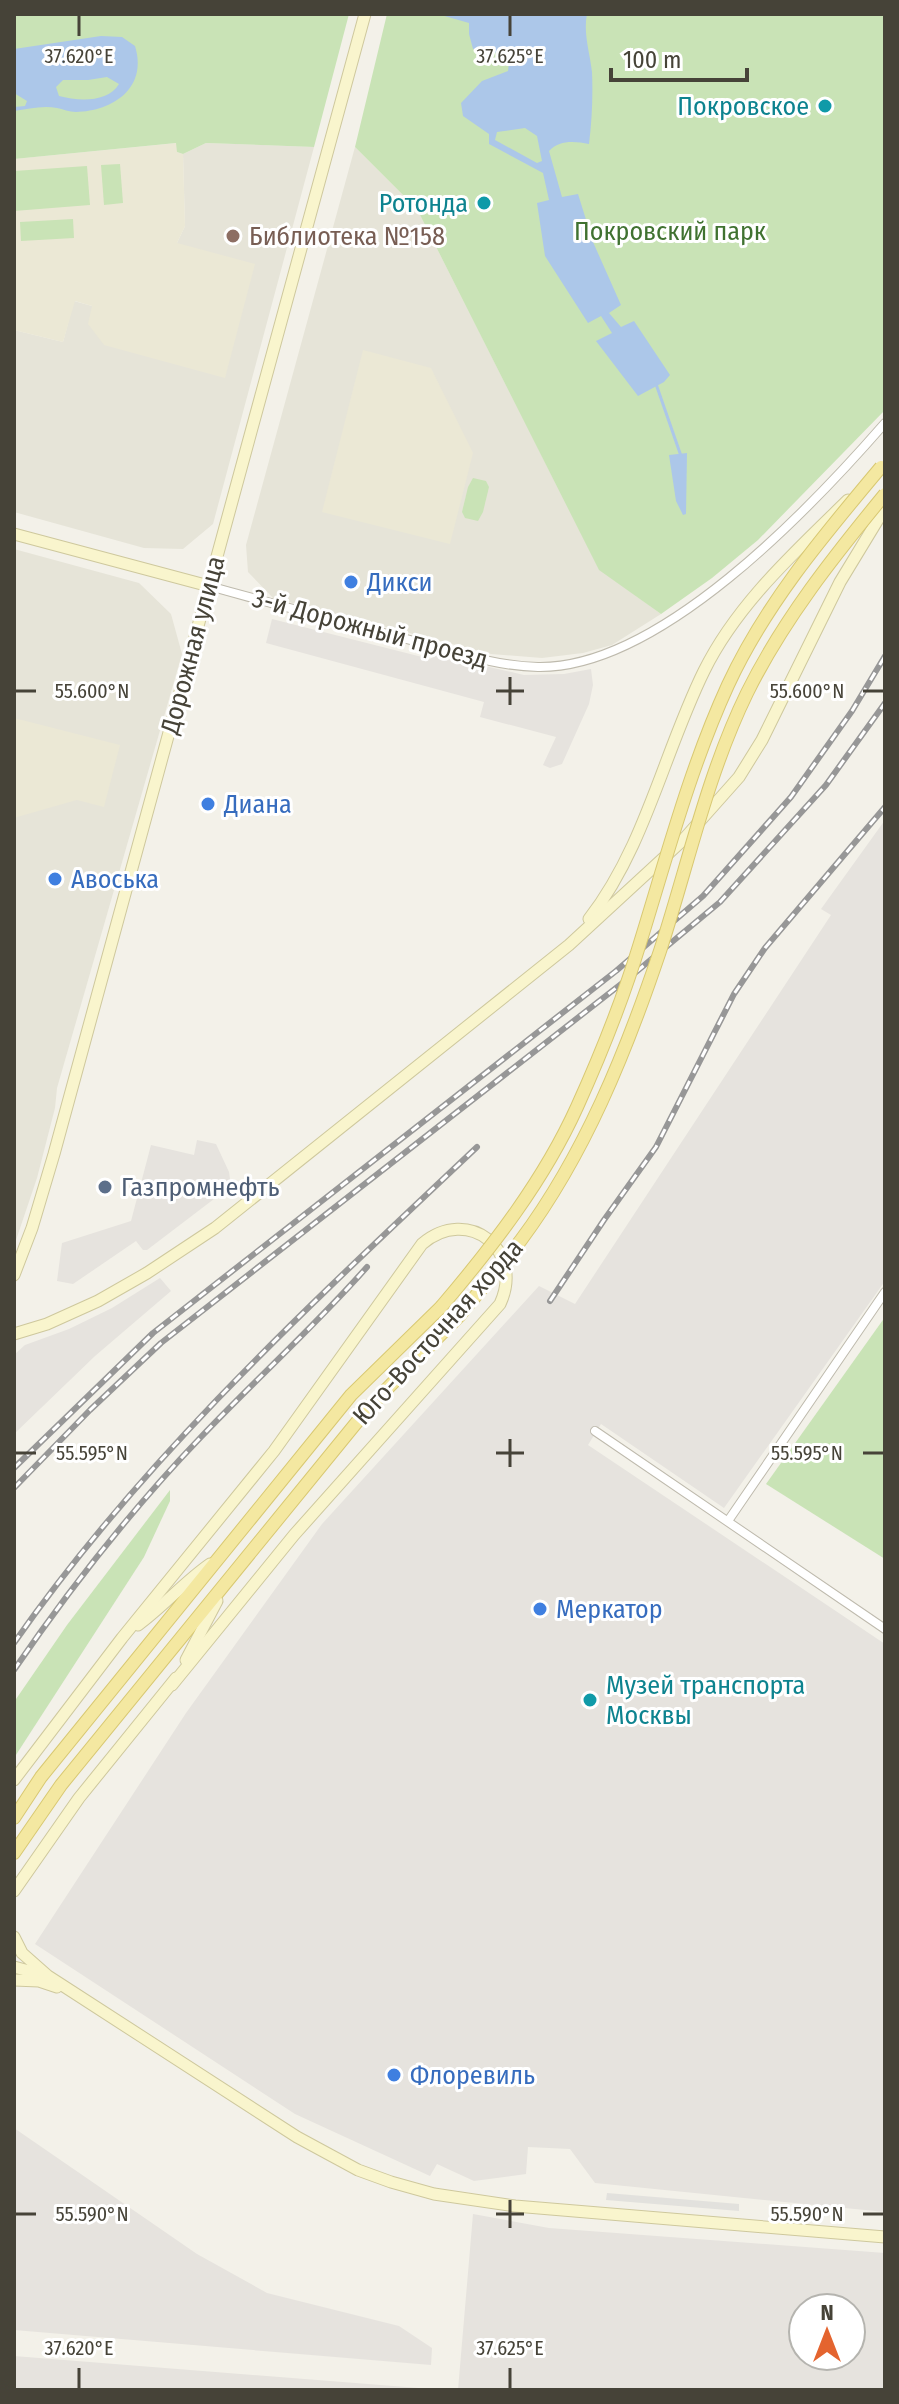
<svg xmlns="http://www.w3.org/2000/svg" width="899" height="2404" font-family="'Fira Sans Condensed',sans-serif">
  <rect width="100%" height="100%" fill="#f3f1e9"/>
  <g fill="#e6e4d8">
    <path d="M206,143L314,147L213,524L183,549L144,548L14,512V330L63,342L74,301L92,306L177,243L185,226L183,154Z"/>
    <path d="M355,147L417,209L599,569L661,614L612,645L583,653L542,658L491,654L273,598L248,572L246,545Z"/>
    <path d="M14,549L139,583L171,614L182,654L57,1088L55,1108L37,1178L14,1246Z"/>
  </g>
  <g fill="#e6e3de" fill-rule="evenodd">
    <path d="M272,619L430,659L436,655L524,675L564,674L591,669L593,685L589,704L562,764L550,768L543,765L556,737L480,717L484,702L266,643Z"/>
    <path d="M885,820V1281L724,1508L601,1424L588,1445L885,1644V2212L595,2183L570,2149L528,2147L526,2174L474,2181L437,2164L430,2176L295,2114L35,1944L186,1713L322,1524L539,1286L575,1304L831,915L821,909Z"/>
    <path d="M197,1140L216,1144L229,1172L231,1186L147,1250H143L136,1241L73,1284L57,1281L62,1243L131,1221L151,1145L194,1155Z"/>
    <path d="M160,1278L171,1291L95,1356L14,1434V1355L25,1345L69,1329L112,1308Z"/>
    <path d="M14,2128L197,2254L267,2293L399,2326L432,2348L431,2365L14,2330Z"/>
    <path d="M473,2214L549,2228L885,2253V2390H458ZM803,2308H851V2356H803Z"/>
    <path d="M14,2356L444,2390H14Z"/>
  </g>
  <g fill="#ebe8d5">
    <path d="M177,143V152L183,154L185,226L177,243L255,264L225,378L104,345L88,324L92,306L75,301L63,342L14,330V159Z"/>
    <path d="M363,350L431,368L473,453L450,544L322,512Z"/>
    <path d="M14,718L120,745L104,807L77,800L14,818Z"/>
  </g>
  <g fill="#c9e3b6">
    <path d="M14,14H349L314,147L206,143L183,154L177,152L176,143L14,159Z"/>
    <path d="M387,14H885V410L758,540L712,578L661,614L599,570L417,209L355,147Z"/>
    <path d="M120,164L123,203L104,205L101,165Z"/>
    <path d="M87,166L90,205L14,211V171Z"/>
    <path d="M73,219L74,238L21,241L20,222Z"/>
    <path d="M473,478L486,481L489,487L483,512L478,521L465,518L462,512L468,487Z"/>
    <path d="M885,1317V1559L766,1484Z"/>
    <path d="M170,1490V1501L144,1557L14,1758V1702L67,1625Z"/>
  </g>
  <path fill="#e2e1dd" d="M607,2193L739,2204V2211L606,2200Z"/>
  <g fill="#acc7e9" fill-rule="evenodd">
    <path d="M587,14C583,33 590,53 592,72C593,96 592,120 589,144C574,141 559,140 549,151L562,197L578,194L593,242L621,305L609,313L621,327L634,321L670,375L664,382L638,396L596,341L612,333L601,316L588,323L545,256L537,203L549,200L543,173L489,144V134L463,116L461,103L482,81L508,71L509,63L497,53L473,49L469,34V23L441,15ZM525,128L537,136L542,161L537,163L495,140L497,132Z"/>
    <path d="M101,36L122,37L135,46C148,88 113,111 76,112C69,112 63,109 57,108C43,105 28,109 14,111V107L25,106L27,101L14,93V49ZM107,77L119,84C108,103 78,101 59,96L56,87L63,80H88Z"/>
    <path d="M687,453L686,514L683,515L676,501L669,455Z"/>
  </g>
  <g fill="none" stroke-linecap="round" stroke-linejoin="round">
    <path stroke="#acc7e9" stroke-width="3" d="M656,384L681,456"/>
    <defs>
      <g id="street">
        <path d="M209,586C277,605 345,623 414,641C454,652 495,666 538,667C659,669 810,509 885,423"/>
        <path d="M595,1431L885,1629"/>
        <path d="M728,1521L885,1292"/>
      </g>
      <g id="secondary">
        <path d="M14,534L209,586"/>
        <path d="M589,919C645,847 664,752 704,671C737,604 795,552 848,500"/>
        <path d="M14,1275L32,1228L54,1154L365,14"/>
        <path d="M14,1334L47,1324L98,1301L147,1273L215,1228L569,945L683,840L739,777L762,740L840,582L885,508"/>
        <path d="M138,1625C164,1606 184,1582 210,1564"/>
        <path d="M186,1660L217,1601"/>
        <path d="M14,1780L122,1638L274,1451L422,1244C468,1205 525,1250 500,1304L294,1535L172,1685"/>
        <path d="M14,1891L79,1798L176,1678"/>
        <path d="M14,1937L22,1953L48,1976L297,2137L358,2170L391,2182L434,2194L515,2206L885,2237"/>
        <path d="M14,1967L44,1975"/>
        <path d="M14,1980L39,1981L57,1987"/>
      </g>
      <g id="primary">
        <path d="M14,1818L41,1777L351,1395L441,1307"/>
        <path d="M14,1853L61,1785L370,1406L460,1315"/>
      </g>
    </defs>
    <use href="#street" stroke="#bebaad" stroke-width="10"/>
    <use href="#secondary" stroke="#cec89d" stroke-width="13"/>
    <use href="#primary" stroke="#d8c872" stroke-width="14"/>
    <use href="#street" stroke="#fff" stroke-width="8"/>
    <use href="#secondary" stroke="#f9f5cd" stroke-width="11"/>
    <use href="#primary" stroke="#f4e8a1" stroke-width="12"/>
    <defs>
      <g id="rail">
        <path d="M550,1301L604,1220L656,1147L734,994L765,948L885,807"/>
        <path d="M14,1468L153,1333L616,971L703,896L791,797L852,711L885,656"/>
        <path d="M14,1488L90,1410L161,1343L630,977L720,902L826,785L885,703"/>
        <path d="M14,1643C143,1458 313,1302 477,1147"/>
        <path d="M14,1670C70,1588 132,1509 201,1437C255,1380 314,1327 367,1267"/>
      </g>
    </defs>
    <use href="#rail" stroke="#979797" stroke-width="6"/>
    <use href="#rail" stroke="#fff" stroke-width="3" stroke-dasharray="9" stroke-linecap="butt"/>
    <defs>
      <g id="primary-bridge">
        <path d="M441,1307C493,1246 544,1180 577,1107C601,1054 623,999 640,943C667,856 690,768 728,685C766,603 824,535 881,467"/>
        <path d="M460,1315C480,1290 502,1265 521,1240C585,1154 626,1052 660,951C688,865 707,775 747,693C783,620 834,556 885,494"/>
      </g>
    </defs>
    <use href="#primary-bridge" stroke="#d8c872" stroke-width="14" stroke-linecap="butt"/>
    <use href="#primary-bridge" stroke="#f4e8a1" stroke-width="12"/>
  </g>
  <path fill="none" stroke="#464338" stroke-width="3" d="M79,16V36M510,16V36M510,677V705M16,691H36M496,691H524M863,691H883M510,1439V1467M16,1453H36M496,1453H524M863,1453H883M510,2200V2228M16,2214H36M496,2214H524M863,2214H883M79,2368V2388M510,2368V2388"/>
  <g fill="#0f9aa8" stroke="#fff" stroke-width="3">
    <circle cx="825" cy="106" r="8"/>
    <circle cx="484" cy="203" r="8"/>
    <circle cx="590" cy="1700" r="8"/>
  </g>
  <circle fill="#8d6e63" stroke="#fff" stroke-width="3" cx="233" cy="236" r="8"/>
  <g fill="#3f7fe0" stroke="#fff" stroke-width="3">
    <circle cx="351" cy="582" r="8"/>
    <circle cx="208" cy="804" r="8"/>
    <circle cx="55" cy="879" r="8"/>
    <circle cx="540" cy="1609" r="8"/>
    <circle cx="394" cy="2075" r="8"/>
  </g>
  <circle fill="#5c6f8a" stroke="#fff" stroke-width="3" cx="105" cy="1187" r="8"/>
  <g text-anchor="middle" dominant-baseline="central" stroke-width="6" stroke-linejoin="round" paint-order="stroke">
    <g font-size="26" fill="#0d838f" stroke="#fff" text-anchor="end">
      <text x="809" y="106">Покровское</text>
      <text x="468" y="203">Ротонда</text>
      <text x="606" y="1685" text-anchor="start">Музей транспорта<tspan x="606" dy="30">Москвы</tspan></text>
    </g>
    <g font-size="26" fill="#407231" stroke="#fff">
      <text x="670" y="231">Покровский парк</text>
    </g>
    <g font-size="26" fill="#785e54" stroke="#fff" text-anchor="start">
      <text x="249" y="236">Библиотека №158</text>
    </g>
    <g font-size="26" fill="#366cbe" stroke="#fff" text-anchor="start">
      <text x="367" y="582">Дикси</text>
      <text x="224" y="804">Диана</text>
      <text x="71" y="879">Авоська</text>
      <text x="556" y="1609">Меркатор</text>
      <text x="410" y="2075">Флоревиль</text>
    </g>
    <g font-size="26" fill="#464338" stroke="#fff">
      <text transform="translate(370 629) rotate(15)">3-й Дорожный проезд</text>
      <text transform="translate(193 645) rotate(-75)">Дорожная улица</text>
      <text transform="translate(438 1332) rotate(-48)">Юго-Восточная хорда</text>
    </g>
    <g font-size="26" fill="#4e5e75" stroke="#fff" text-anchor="start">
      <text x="121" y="1187">Газпромнефть</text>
    </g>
  </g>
  <g font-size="20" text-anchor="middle" fill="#464338" stroke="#fff" stroke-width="6" stroke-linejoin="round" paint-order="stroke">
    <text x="79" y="63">37.620°E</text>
    <text x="510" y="63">37.625°E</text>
    <text x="92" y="698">55.600°N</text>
    <text x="807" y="698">55.600°N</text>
    <text x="92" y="1460">55.595°N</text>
    <text x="807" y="1460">55.595°N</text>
    <text x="92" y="2221">55.590°N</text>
    <text x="807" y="2221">55.590°N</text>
    <text x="79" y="2355">37.620°E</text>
    <text x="510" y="2355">37.625°E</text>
  </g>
  <rect width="899" height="2404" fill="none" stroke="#464338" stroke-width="32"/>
  <g transform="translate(827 2332)"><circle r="38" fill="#ffffff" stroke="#b5b4af" stroke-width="2"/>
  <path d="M0-6L14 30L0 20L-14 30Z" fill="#e4642f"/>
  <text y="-12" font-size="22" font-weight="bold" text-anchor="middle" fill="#464338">N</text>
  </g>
  <path d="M611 68v12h136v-12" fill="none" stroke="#464338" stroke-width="4"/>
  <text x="623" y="68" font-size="24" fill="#464338" stroke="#ffffff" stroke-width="6" paint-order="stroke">100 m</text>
</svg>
